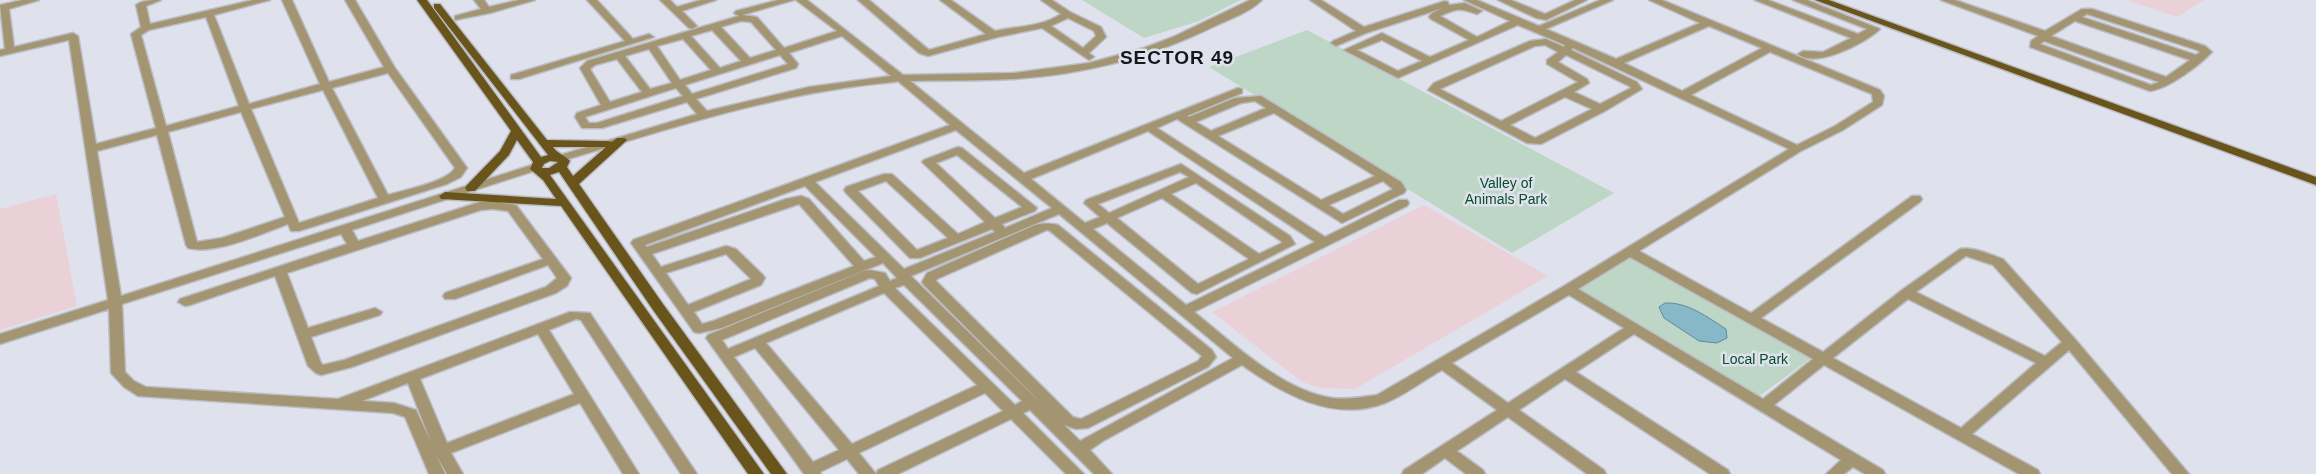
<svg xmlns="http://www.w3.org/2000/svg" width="2316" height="474" font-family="Arial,sans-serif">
  <rect width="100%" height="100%" fill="#dfe2ec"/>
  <g fill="#ead1d7">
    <path d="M2126,0H2204L2177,17Z"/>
    <path d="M56,194L77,306L0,330V209Z"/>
    <path d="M1424,205L1548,276L1355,389L1321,388L1302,382L1212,312Z"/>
  </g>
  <g fill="#bdd6c5">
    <path d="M1082,0H1241L1199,21L1144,38Z"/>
    <path d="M1307,30L1614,193L1512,253L1209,67Z"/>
    <path d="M1632,256L1814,356L1758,397L1579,289Z"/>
  </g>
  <path fill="#87b8ca" stroke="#658896" d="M1665,303C1688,302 1707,317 1726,329L1727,338L1717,343L1699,341L1664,318L1659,307Z"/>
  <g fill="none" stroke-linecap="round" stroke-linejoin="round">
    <defs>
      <g id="minor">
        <path d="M22,0H39L9,9L14,47L73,33L78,36L96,144L156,128L131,34L141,27L136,5C143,0 152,0 161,0L146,6L150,24L253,0H270L214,15L249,104L320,84L282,0H292L329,82L384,67L345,0H355L395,68L467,168L461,177L447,184L299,231H291L288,224C261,234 215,255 188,248L186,245L157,135L97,151L121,296L532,165L536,164L542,167L540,169L352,230L358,241L480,202L493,201L516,205L571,278L567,286L556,293L352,367L321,375L316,373L308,366L275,276L190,305L185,306L178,302L180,299L347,244L341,234L122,304L125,372L134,381L146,387L338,399L570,312L590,313L697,474H681L581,320L576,319L549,330L639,474H623L580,403L451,453L463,474H447L436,455L445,474H429L405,417L393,413L138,396L124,387L111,373L109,309L0,344V334L108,300L69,40L0,56V50L5,49L0,5ZM206,17L239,106L166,126L141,35L149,30ZM388,73L455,168C447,182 404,190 388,195L332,88ZM323,90L378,198L299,223L251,109ZM241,112L285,217L222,238L197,242L168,132ZM493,209L508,211L543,259L445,293L443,296L445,299H455L548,265L557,278L546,287L344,360L323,365L321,363L311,337L380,315L382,312L375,308L308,328L287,273L481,210ZM538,334L574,394L447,443L420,379ZM408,383L431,442L416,410L394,403L362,401Z"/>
        <path d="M474,0H484L489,7L519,0H535L490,13L455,20V16L481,9Z"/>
        <path d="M587,0H597L633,39L649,34L654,37L519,79H511V75L625,41Z"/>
        <path d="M660,0H670L677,7L701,0H716L682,11L697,26L692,29L689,28Z"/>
        <path d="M778,0H794L742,15L757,17L784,48L837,31L796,0H807L903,75L1014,73L1089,63L1144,48L1173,37L1250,0H1262C1250,12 1230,19 1215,26C1153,57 1082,75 1013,79C979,81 944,80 910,81L1024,173L1238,88L1242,89V93L1187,116L1189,117L1235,98L1261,96L1401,182L1406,190L1404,193L1342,223L1177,119L1157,128L1325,237L1399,200H1407L1409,203L1407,206L1194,312C1232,342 1282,391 1332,398C1347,400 1362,397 1377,395L1564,286L1789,149L1573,48L1571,50L1637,82L1642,89L1605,111L1541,144L1527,143L1428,90L1434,83L1530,41L1546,39L1564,47L1565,45L1518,25L1398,78L1344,50L1382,33L1430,57L1469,40L1431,19L1429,17L1432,13L1443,8L1366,33L1336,46L1331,43L1333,41L1356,31L1310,0H1321L1364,27L1445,1L1448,2L1449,5L1465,3L1482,11L1477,14C1459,8 1458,8 1440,16L1477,37L1510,21L1464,0H1477L1539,26L1600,0H1613L1546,29L1616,59L1700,23L1649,0H1662L1880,90L1884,96L1882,105L1843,130L1801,151L1639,251L1751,313L1912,196H1920L1922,199L1920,202L1761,318L1823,352L1902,290L1960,249C1972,246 1991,255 2003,259L2075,339L2189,474H2172L2069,350L1972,434L2038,470L2040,474H2019L1824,365L1774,405L1883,470L1885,474H1865L1853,467L1844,474H1826L1841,460L1634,334L1576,372L1728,470L1730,474H1710L1565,379L1519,410L1604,470L1606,474H1587L1508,417L1457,451L1483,470L1485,474H1466L1445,458L1422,474H1402L1404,470L1497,410L1442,370C1424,380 1405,395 1385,403C1334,423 1283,394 1242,365L1103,441L1090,450L1112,474H1094L1030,410L1023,413L1084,474H1066L1011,419L898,474H876L878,470L1003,411L985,393L859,453L876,474H859L847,459L820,472L821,474H804L706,338L708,335L864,271L869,270L885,273L890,281L897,278L883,263L722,328L699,333L694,332L631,243L633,240L950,125L898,81L894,82C780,92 674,127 565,160H557L555,158L557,156L697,114L687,102L602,128H582L575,117L577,113L601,105L580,68L587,61L739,16L734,13L736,11ZM741,21L751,22L776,50L750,58L721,27ZM1709,26L1762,48L1682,91L1624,63ZM712,30L741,61L720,68L691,36ZM842,36L891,76L809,87L707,111L696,99L796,68L798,64L789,53ZM683,39L711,70L680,80L657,46ZM1382,40L1422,61L1398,71L1357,50ZM1545,45L1558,52L1547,60V64L1578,82L1501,121L1440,89L1535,46ZM649,49L672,83L650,89L625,56ZM1770,52L1872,94L1873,102L1835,126L1797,145L1691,95ZM780,55L788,64L692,94L685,85ZM1566,55L1629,86L1631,88L1600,104L1574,92L1589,83L1587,79L1558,62ZM617,59L642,92L610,102L590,69L595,65ZM676,88L683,96L597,123H589L585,117ZM1565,97L1592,109L1535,138L1510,125ZM1255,101L1266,108L1211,131L1196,122L1241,103ZM1274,113L1375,176L1321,200L1218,136ZM956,130L1052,208L1005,228L1002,224L1035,211L1037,208L962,148L958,147L924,160L922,162L985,222L958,234L892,174H884L846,187L844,190L846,193L910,258H920L992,229L995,232L904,269L815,182ZM1148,131L1315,242L1186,305L1093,229L1107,223L1192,293L1197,294L1295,244L1290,236L1181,164L1086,200L1084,203L1100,217L1085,223L1031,179ZM957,155L1022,207L995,218L936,163ZM1180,172L1189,177L1109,213L1098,204ZM886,181L948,238L917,250L858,191ZM1383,181L1393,189L1343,214L1329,205ZM1196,183L1281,241L1282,243L1259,254L1171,194ZM805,186L876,257L864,261L809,199L801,196L786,199L647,247L645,245ZM1162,198L1249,259L1198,284L1117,218ZM799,204L854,266L713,321L702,324L694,312L761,285L765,278L763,275L736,249L726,246L661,267L652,254ZM1059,214L1233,358L1080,441L1064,425L1076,429L1088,428L1208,367L1216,357L1212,350L1058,225C1049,223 1044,223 1035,225L927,273L922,282L924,285L1046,408L911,276ZM1047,230L1050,231L1202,356L1198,361L1081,419L1073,417L936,281L937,279ZM726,254L751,279L688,305L666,273ZM1966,256L1993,265L2062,342L2045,356L1916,292ZM1630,257L1813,359L1763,399L1578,289ZM870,278L875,279L879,286L728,349L722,340ZM904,285L1022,401L1015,405L895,288ZM884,293L977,385L852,444L766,343ZM1569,295L1624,328L1508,403L1452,363ZM1908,299L2036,363L1961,428L1833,358ZM755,348L839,450L813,462L734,357Z"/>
        <path d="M858,0H869L929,50L986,34L940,0H951L995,31C1017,26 1042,27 1061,14L1041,0H1052L1070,12L1101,27L1106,37L1089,53L1094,57L1089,60L1042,28L998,37L928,56L919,53ZM1068,18L1094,31L1096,36L1083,48L1051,26Z"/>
        <path d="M1498,0H1511L1545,14L1575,0H1587L1546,20L1536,18Z"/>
        <path d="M1755,0H1768L1858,34L1867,29L1793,0H1807L1880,29C1866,43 1815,69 1798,54L1803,51L1823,52L1851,38Z"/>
        <path d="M1941,0H1955L2045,31L2082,9H2092L2205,46L2212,52C2200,65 2168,89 2150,91L2030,47L2031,41L2038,36ZM2087,14L2197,50L2200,52L2196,55L2082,17ZM2075,21L2190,60L2166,77L2051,36ZM2044,41L2159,82L2151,85L2040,44Z"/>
      </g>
      <g id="major">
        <path d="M417,0H427L541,157L548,155L434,8V4H440L547,140L607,141L612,142L617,138H625L627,140L625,142L579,184L663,304L787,474H771L653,310L559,172L550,175L764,474H748L561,206L441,199L439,196L445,192L556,199L543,180L530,169L533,162L517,140L509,155L475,191H467L465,188L467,185L500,151L511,131ZM553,147H606L573,176L567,167L570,161C565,155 559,155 553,147ZM550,161L558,162L549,168H542L544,164Z"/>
        <path d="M1815,0H1829L2316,177V185Z"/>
      </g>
    </defs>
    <use href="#minor" stroke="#bbbdc6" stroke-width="3"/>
    <use href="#major" stroke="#bbbdc6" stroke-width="3"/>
    <use href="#minor" fill="#a39571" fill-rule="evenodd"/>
    <use href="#major" fill="#69551b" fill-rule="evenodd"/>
  </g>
  <g text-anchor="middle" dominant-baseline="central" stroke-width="5" stroke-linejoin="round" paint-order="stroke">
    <g font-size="14" fill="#064d2b" stroke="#dfe2ec">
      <text x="1506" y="183">Valley of<tspan x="1506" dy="16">Animals Park</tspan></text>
      <text x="1755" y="359">Local Park</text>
    </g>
    <g font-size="19" font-weight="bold" letter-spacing="1" fill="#17171b" stroke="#dfe2ec">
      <text x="1177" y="57">SECTOR 49</text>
    </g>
  </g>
</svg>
